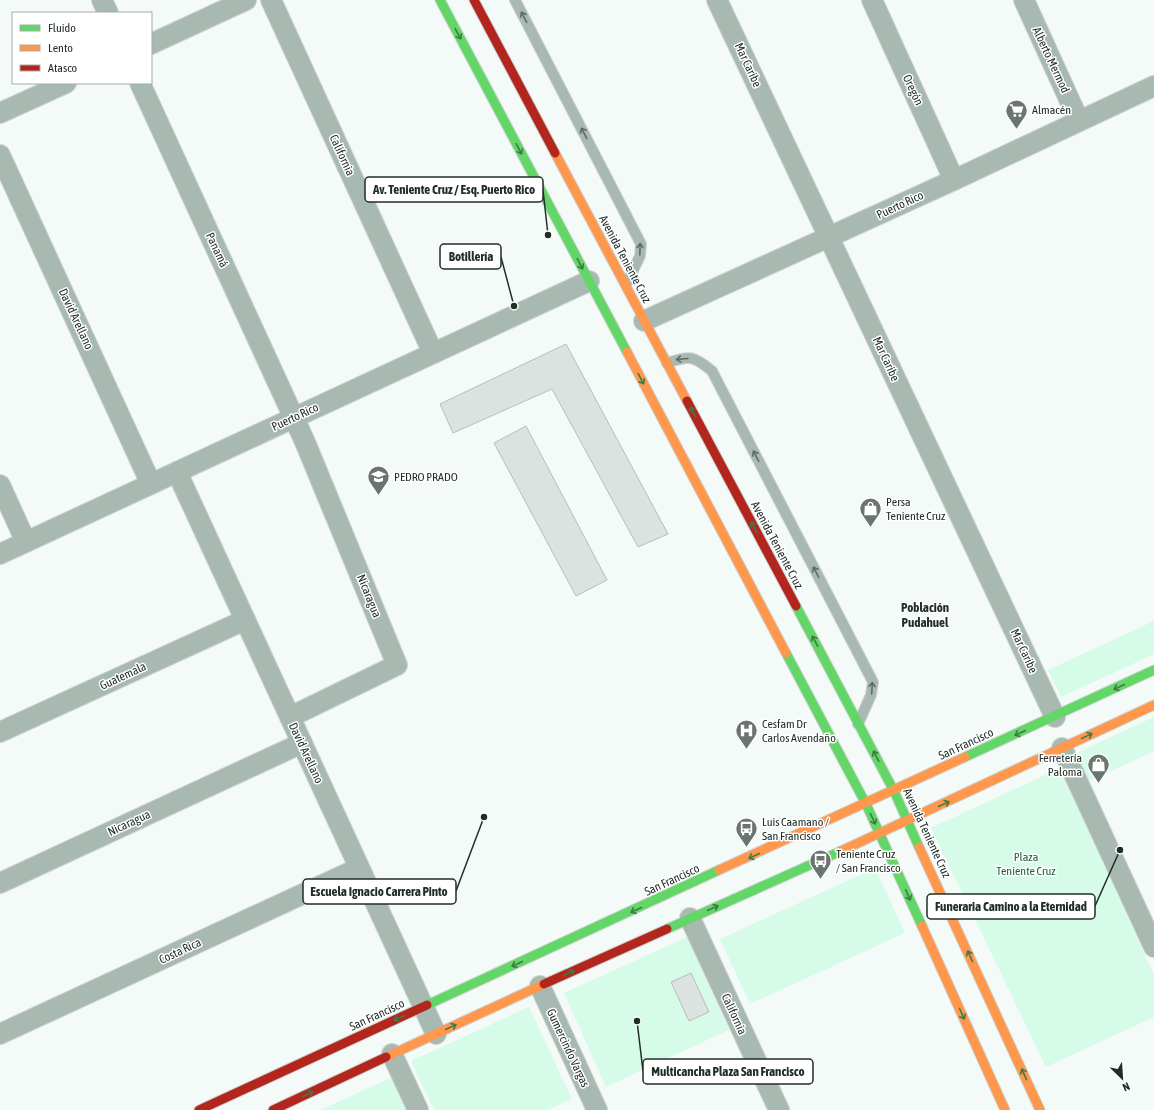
<svg xmlns="http://www.w3.org/2000/svg" width="1154" height="1110" font-family="'Asap Condensed',sans-serif">
  <rect width="100%" height="100%" fill="#f4faf7"/>
  <g fill="#d7fbe9">
    <path d="M1154,621V654L1061,697L1048,670Z"/>
    <path d="M1154,717V751L1088,782L1075,754Z"/>
    <path d="M1060,768L1154,975V1017L1046,1067L931,828Z"/>
    <path d="M875,868L905,933L750,1004L720,939Z"/>
    <path d="M687,937L729,1030L606,1087L564,993Z"/>
    <path d="M529,1007L572,1099L548,1110H434L411,1061Z"/>
    <path d="M393,1077L408,1110H320Z"/>
  </g>
  <g fill="#dae3df" stroke="#b5beb9">
    <path d="M566,344L668,534L638,547L552,389L453,433L440,404Z"/>
    <path d="M526,426L607,580L576,596L494,443Z"/>
    <path d="M691,973L709,1012L689,1021L671,982Z"/>
  </g>
  <g fill="none" stroke-linecap="round" stroke-linejoin="round">
    <defs>
      <g id="lane">
        <path d="M515,0L641,244L640,256L626,285"/>
        <path d="M667,363C690,355 694,356 712,371L873,682L871,695L858,724"/>
      </g>
      <g id="street">
        <path d="M102,0L108,13"/>
        <path d="M271,0L433,353"/>
        <path d="M717,0L1055,717"/>
        <path d="M872,0L954,180"/>
        <path d="M1024,0L1079,121"/>
        <path d="M151,44L246,0"/>
        <path d="M140,83L305,442L397,665L290,717"/>
        <path d="M0,113L66,83"/>
        <path d="M0,155L151,484"/>
        <path d="M644,321L954,180L1154,86"/>
        <path d="M177,472L436,1034"/>
        <path d="M0,485L26,542"/>
        <path d="M0,554L589,281"/>
        <path d="M0,732L245,620"/>
        <path d="M1062,748L1154,947"/>
        <path d="M0,883L302,743"/>
        <path d="M690,918L779,1110"/>
        <path d="M540,986L597,1110"/>
        <path d="M0,1034L359,868"/>
        <path d="M392,1054L418,1110"/>
      </g>
      <g id="fast">
        <path d="M440,0L627,352"/>
        <path d="M796,606L894,791L919,847"/>
        <path d="M786,653L866,804L922,926"/>
        <path d="M965,757L1154,670"/>
        <path d="M667,929L841,851"/>
        <path d="M427,1005L719,870"/>
      </g>
      <g id="slow">
        <path d="M555,153L687,401"/>
        <path d="M627,352L786,653"/>
        <path d="M919,847L1040,1110"/>
        <path d="M841,851L1154,705"/>
        <path d="M719,870L965,757"/>
        <path d="M922,926L1005,1110"/>
        <path d="M386,1057L544,984"/>
      </g>
      <g id="jam">
        <path d="M474,0L555,153"/>
        <path d="M687,401L796,606"/>
        <path d="M544,984L667,929"/>
        <path d="M199,1110L427,1005"/>
        <path d="M273,1110L386,1057"/>
      </g>
    </defs>
    <use href="#lane" stroke="#cfd4d2" stroke-width="12"/>
    <use href="#street" stroke="#cfd4d2" stroke-width="22"/>
    <use href="#fast" stroke="#cfd4d2" stroke-width="11"/>
    <use href="#slow" stroke="#cfd4d2" stroke-width="11"/>
    <use href="#jam" stroke="#cfd4d2" stroke-width="11"/>
    <use href="#lane" stroke="#a7b9b0" stroke-width="10"/>
    <use href="#street" stroke="#a7b9b0" stroke-width="20"/>
    <use href="#fast" stroke="#63d668" stroke-width="9"/>
    <use href="#slow" stroke="#ff974d" stroke-width="9"/>
    <use href="#jam" stroke="#b3261e" stroke-width="9"/>
  </g>
  <defs><path id="oneway-shaft" d="M-6 0H5M1.5-3L5.5 0L1.5 3" fill="none" stroke-width="1.6" stroke-linecap="round" stroke-linejoin="round"/></defs>
  <g stroke="#5d6d65">
    <use href="#oneway-shaft" transform="translate(524 17) rotate(-117)"/>
    <use href="#oneway-shaft" transform="translate(584 133) rotate(-117)"/>
    <use href="#oneway-shaft" transform="translate(640 249) rotate(-88)"/>
    <use href="#oneway-shaft" transform="translate(682 359) rotate(175)"/>
    <use href="#oneway-shaft" transform="translate(756 456) rotate(-117)"/>
    <use href="#oneway-shaft" transform="translate(816 572) rotate(-117)"/>
    <use href="#oneway-shaft" transform="translate(872 688) rotate(-87)"/>
  </g>
  <g stroke="#3f7a45">
    <use href="#oneway-shaft" transform="translate(458 34) rotate(62)"/>
    <use href="#oneway-shaft" transform="translate(519 149) rotate(62)"/>
    <use href="#oneway-shaft" transform="translate(580 264) rotate(62)"/>
    <use href="#oneway-shaft" transform="translate(641 379) rotate(62)"/>
    <use href="#oneway-shaft" transform="translate(693 412) rotate(-118)"/>
    <use href="#oneway-shaft" transform="translate(754 527) rotate(-118)"/>
    <use href="#oneway-shaft" transform="translate(815 641) rotate(-118)"/>
    <use href="#oneway-shaft" transform="translate(1119 687) rotate(155)"/>
    <use href="#oneway-shaft" transform="translate(1020 733) rotate(155)"/>
    <use href="#oneway-shaft" transform="translate(1087 736) rotate(-25)"/>
    <use href="#oneway-shaft" transform="translate(876 756) rotate(-118)"/>
    <use href="#oneway-shaft" transform="translate(944 804) rotate(-25)"/>
    <use href="#oneway-shaft" transform="translate(873 819) rotate(64)"/>
    <use href="#oneway-shaft" transform="translate(754 856) rotate(155)"/>
    <use href="#oneway-shaft" transform="translate(908 895) rotate(66)"/>
    <use href="#oneway-shaft" transform="translate(713 908) rotate(-24)"/>
    <use href="#oneway-shaft" transform="translate(636 910) rotate(155)"/>
    <use href="#oneway-shaft" transform="translate(970 956) rotate(-114)"/>
    <use href="#oneway-shaft" transform="translate(517 964) rotate(155)"/>
    <use href="#oneway-shaft" transform="translate(569 973) rotate(-24)"/>
    <use href="#oneway-shaft" transform="translate(962 1014) rotate(66)"/>
    <use href="#oneway-shaft" transform="translate(399 1018) rotate(155)"/>
    <use href="#oneway-shaft" transform="translate(451 1027) rotate(-25)"/>
    <use href="#oneway-shaft" transform="translate(1024 1074) rotate(-114)"/>
    <use href="#oneway-shaft" transform="translate(308 1094) rotate(-25)"/>
  </g>
  <defs>
    <symbol id="supermarket-pin" viewBox="-11 -11 22 30"><path d="M0 17L-7.5 6A9.5 9.5 0 1 1 7.5 6Z" fill="#6b7570" stroke="#fff"/><path d="M-6-5.5h2.5l.6 2H6L4.5 2H-2.5L-4.4-4H-6ZM-1.5 3.2a1.3 1.3 0 1 0 .1 0ZM3 3.2a1.3 1.3 0 1 0 .1 0Z" fill="#fff"/></symbol>
    <symbol id="school-pin" viewBox="-11 -11 22 30"><path d="M0 17L-7.5 6A9.5 9.5 0 1 1 7.5 6Z" fill="#6b7570" stroke="#fff"/><path d="M0-5L7-2L0 1L-7-2ZM-4 1L0 2.5L4 1V4Q0 6-4 4Z" fill="#fff"/></symbol>
    <symbol id="shop-pin" viewBox="-11 -11 22 30"><path d="M0 17L-7.5 6A9.5 9.5 0 1 1 7.5 6Z" fill="#6b7570" stroke="#fff"/><path d="M-5-2.5h2.3a2.7 3.5 0 0 1 5.4 0H5L5.5 6h-11ZM-1.5-2.5h3a1.5 2.3 0 0 0-3 0Z" fill="#fff"/></symbol>
    <symbol id="hospital-pin" viewBox="-11 -11 22 30"><path d="M0 17L-7.5 6A9.5 9.5 0 1 1 7.5 6Z" fill="#6b7570" stroke="#fff"/><path d="M-5-5h3v3.5h4V-5h3V5h-3V1.5h-4V5h-3Z" fill="#fff"/></symbol>
    <symbol id="bus-pin" viewBox="-11 -11 22 30"><path d="M0 17L-7.5 6A9.5 9.5 0 1 1 7.5 6Z" fill="#6b7570" stroke="#fff"/><path d="M-5-6H5V4H4V6H2V4H-2V6H-4V4H-5ZM-3.5-4V0h7V-4ZM-3.5 1.2v1.5H-2V1.2ZM2 1.2v1.5H3.5V1.2Z" fill="#fff"/></symbol>
  </defs>
  <g fill-rule="evenodd">
    <use href="#supermarket-pin" x="1004" y="98" width="25" height="34"/>
    <use href="#school-pin" x="366" y="464" width="25" height="34"/>
    <use href="#shop-pin" x="858" y="496" width="25" height="34"/>
    <use href="#hospital-pin" x="734" y="718" width="25" height="34"/>
    <use href="#shop-pin" x="1086" y="752" width="25" height="34"/>
    <use href="#bus-pin" x="734" y="816" width="25" height="34"/>
    <use href="#bus-pin" x="808" y="848" width="25" height="34"/>
  </g>
  <g text-anchor="middle" dominant-baseline="central" stroke-width="3" stroke-linejoin="round" paint-order="stroke">
    <g font-size="12" fill="#212e28" stroke="#fff">
      <text transform="translate(1051 60) rotate(65)">Alberto Mermod</text>
      <text transform="translate(748 65) rotate(65)">Mar Caribe</text>
      <text transform="translate(913 90) rotate(65)">Oregón</text>
      <text transform="translate(342 155) rotate(65)">California</text>
      <text transform="translate(900 205) rotate(-25)">Puerto Rico</text>
      <text transform="translate(217 250) rotate(65)">Panamá</text>
      <text transform="translate(625 259) rotate(62)">Avenida Teniente Cruz</text>
      <text transform="translate(76 319) rotate(65)">David Arellano</text>
      <text transform="translate(886 359) rotate(65)">Mar Caribe</text>
      <text transform="translate(295 417) rotate(-25)">Puerto Rico</text>
      <text transform="translate(777 545) rotate(62)">Avenida Teniente Cruz</text>
      <text transform="translate(369 596) rotate(68)">Nicaragua</text>
      <text transform="translate(1024 651) rotate(65)">Mar Caribe</text>
      <text transform="translate(123 676) rotate(-25)">Guatemala</text>
      <text transform="translate(966 744) rotate(-25)">San Francisco</text>
      <text transform="translate(306 753) rotate(65)">David Arellano</text>
      <text transform="translate(129 823) rotate(-25)">Nicaragua</text>
      <text transform="translate(927 833) rotate(65)">Avenida Teniente Cruz</text>
      <text transform="translate(672 880) rotate(-25)">San Francisco</text>
      <text transform="translate(180 951) rotate(-25)">Costa Rica</text>
      <text transform="translate(734 1014) rotate(65)">California</text>
      <text transform="translate(377 1015) rotate(-25)">San Francisco</text>
      <text transform="translate(568 1048) rotate(65)">Gumercindo Vargas</text>
    </g>
    <g font-size="12" fill="#212e28" stroke="#fff" text-anchor="start">
      <text x="1032" y="110">Almacén</text>
      <text x="394" y="477">PEDRO PRADO</text>
      <text x="886" y="502">Persa<tspan x="886" dy="14">Teniente Cruz</tspan></text>
      <text x="762" y="724">Cesfam Dr<tspan x="762" dy="14">Carlos Avendaño</tspan></text>
      <text x="1082" y="758" text-anchor="end">Ferretería<tspan x="1082" dy="14">Paloma</tspan></text>
      <text x="762" y="822">Luis Caamano /<tspan x="762" dy="14">San Francisco</tspan></text>
      <text x="836" y="854">Teniente Cruz<tspan x="836" dy="14">/ San Francisco</tspan></text>
    </g>
    <g font-size="12" fill="#1b5f45" stroke="#fff">
      <text x="1026" y="857">Plaza<tspan x="1026" dy="14">Teniente Cruz</tspan></text>
    </g>
    <g font-size="13" font-weight="bold" fill="#212e28" stroke="#fff">
      <text x="925" y="607">Población<tspan x="925" dy="15">Pudahuel</tspan></text>
    </g>
  </g>
  <path fill="none" stroke="#212e28" stroke-width="1.5" d="M548 235L543 190M514 306L501 257M484 817L456 891M1120 850L1095 906M637 1021L643 1071"/>
  <g fill="#212e28" stroke="#fff" stroke-width="1.5">
    <circle cx="548" cy="235" r="4"/>
    <circle cx="514" cy="306" r="4"/>
    <circle cx="484" cy="817" r="4"/>
    <circle cx="1120" cy="850" r="4"/>
    <circle cx="637" cy="1021" r="4"/>
  </g>
  <g fill="#fff" stroke="#212e28" stroke-width="1.5">
    <rect x="365" y="177" width="178" height="25" rx="4"/>
    <rect x="440" y="244" width="61" height="25" rx="4"/>
    <rect x="303" y="879" width="153" height="25" rx="4"/>
    <rect x="927" y="894" width="168" height="25" rx="4"/>
    <rect x="643" y="1059" width="170" height="25" rx="4"/>
  </g>
  <g font-size="13" text-anchor="middle" font-weight="bold" fill="#212e28">
    <text x="454" y="194">Av. Teniente Cruz / Esq. Puerto Rico</text>
    <text x="471" y="261">Botillería</text>
    <text x="379" y="896">Escuela Ignacio Carrera Pinto</text>
    <text x="1011" y="911">Funeraria Camino a la Eternidad</text>
    <text x="728" y="1076">Multicancha Plaza San Francisco</text>
  </g>
  <rect x="12" y="12" width="140" height="72" fill="#ffffff" stroke="#a6aba9"/>
  <rect x="20" y="25" width="20" height="6" fill="#63d668" stroke="#a6aba9"/>
  <text x="48" y="32" font-size="12" fill="#212e28">Fluido</text>
  <rect x="20" y="45" width="20" height="6" fill="#ff974d" stroke="#a6aba9"/>
  <text x="48" y="52" font-size="12" fill="#212e28">Lento</text>
  <rect x="20" y="65" width="20" height="6" fill="#b3261e" stroke="#a6aba9"/>
  <text x="48" y="72" font-size="12" fill="#212e28">Atasco</text>
  <g transform="translate(1122 1078) rotate(155)" stroke="#ffffff" stroke-width="3" paint-order="stroke">
  <path d="M0-3L7 15L0 10L-7 15Z" fill="#212e28"/>
  <text y="-6" font-size="11" font-weight="bold" text-anchor="middle" fill="#212e28">N</text>
  </g>
</svg>
